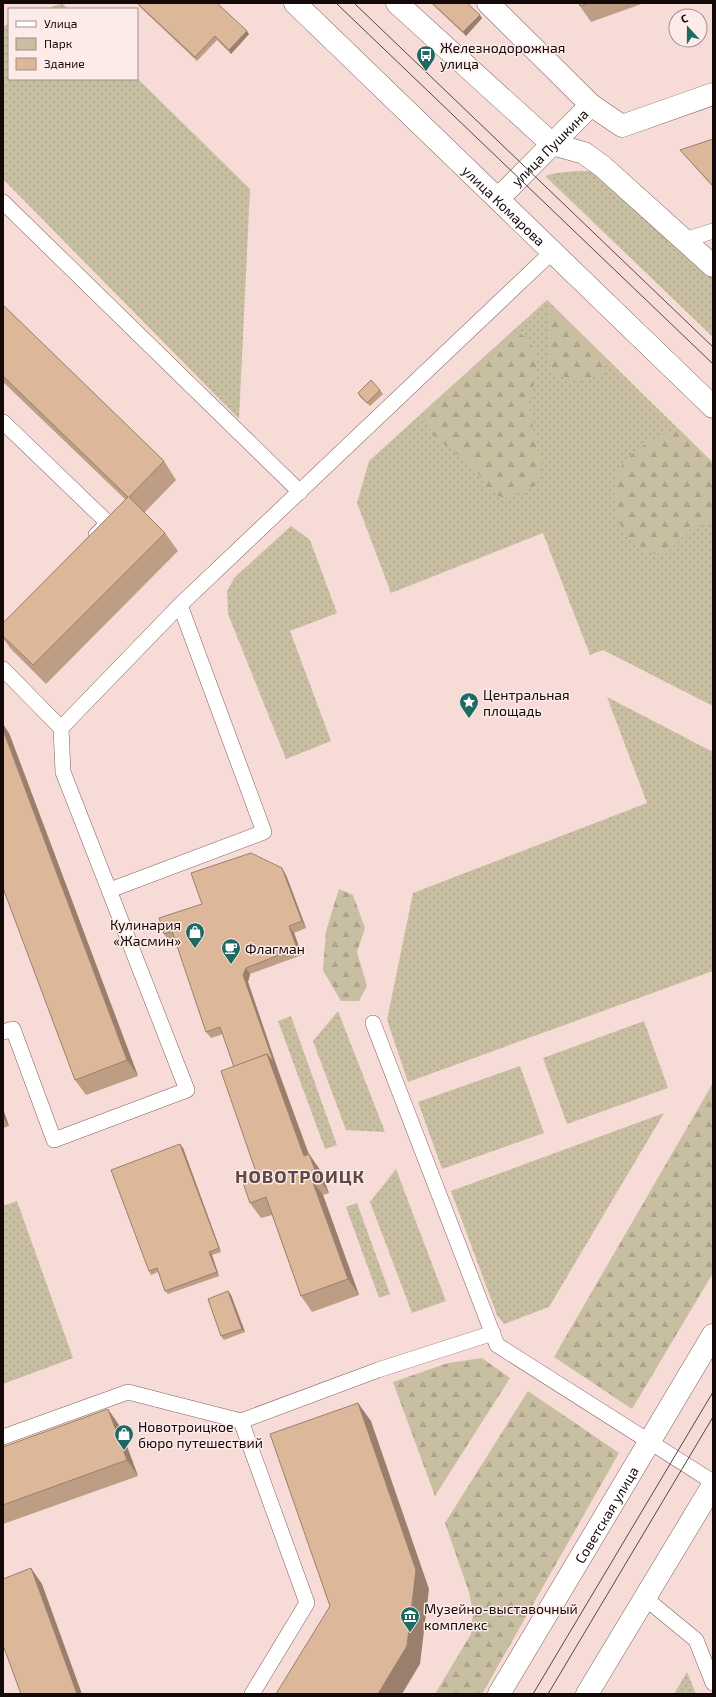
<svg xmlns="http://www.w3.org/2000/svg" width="716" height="1697" font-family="'Exo 2',sans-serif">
  <defs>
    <pattern id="green-dots" width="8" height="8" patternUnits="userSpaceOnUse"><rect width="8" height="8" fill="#c8bea1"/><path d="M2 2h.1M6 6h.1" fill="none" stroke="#aba289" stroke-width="1.8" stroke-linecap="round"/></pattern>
    <pattern id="forest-firs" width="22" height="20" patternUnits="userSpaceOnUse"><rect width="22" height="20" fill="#c8bea1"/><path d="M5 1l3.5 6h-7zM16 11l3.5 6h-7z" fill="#aba289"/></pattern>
  </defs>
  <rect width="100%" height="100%" fill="#f7dbd6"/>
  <g fill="url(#green-dots)">
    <path d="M62,3L68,9H47Z"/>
    <path d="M9,24V79L137,78L250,189L239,419L3,179V26Z"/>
    <path d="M577,171H594L713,278V337L545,176L556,173Z"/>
    <path d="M547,300L713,463V706L603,650L590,655L543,533L391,593L357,503L369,461Z"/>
    <path d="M291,526L310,540L337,613L290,631L331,741L286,759L228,614L227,591L235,577Z"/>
    <path d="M607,697L713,752V971L408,1082L387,1020L413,893L647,803Z"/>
    <path d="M338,1011L385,1132L346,1130L313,1041Z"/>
    <path d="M291,1016L337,1145L325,1149L278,1021Z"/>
    <path d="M644,1021L668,1088L567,1124L543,1058Z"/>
    <path d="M520,1066L544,1133L442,1169L418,1102Z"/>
    <path d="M664,1113L549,1307L504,1324L497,1315L451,1191Z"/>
    <path d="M396,1169L446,1301L412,1313L370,1202Z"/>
    <path d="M17,1201L73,1358L3,1384V1206Z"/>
    <path d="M357,1203L390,1294L379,1298L346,1207Z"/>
    <path d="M687,1672L696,1694H674Z"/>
  </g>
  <g fill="url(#forest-firs)">
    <path d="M547,300L607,359L604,371C581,384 576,383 552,372L547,360Z"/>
    <path d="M513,331L526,337L535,350L537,372L529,402L534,437L542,461L537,485L504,499L486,488L475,468L431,434L423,412Z"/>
    <path d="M679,429L713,463V520L689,531L665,555C648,553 639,550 627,538C623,535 622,529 620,524C612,504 610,478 626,460C640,445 659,436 679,429Z"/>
    <path d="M339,889L353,895L365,928L357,952L367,986L359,1001H341L323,970L326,931Z"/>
    <path d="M713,1083V1273L632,1409L554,1357Z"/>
    <path d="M482,1358L510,1378L435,1496L393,1382L448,1363Z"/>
    <path d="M528,1391L619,1453L482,1694H435L471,1634L473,1612L469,1592L445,1523Z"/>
  </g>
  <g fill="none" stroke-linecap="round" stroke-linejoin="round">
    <defs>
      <g id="lane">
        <path d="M3,202L300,492"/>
        <path d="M685,240L713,231"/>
        <path d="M3,422L108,523L96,535"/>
        <path d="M3,669L61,728"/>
        <path d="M110,890L264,832L180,605"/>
        <path d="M373,1023L497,1345L713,1482"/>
        <path d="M3,1032L13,1029L54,1140L187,1090L63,772L61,728L180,605L552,252"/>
        <path d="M241,1421L307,1603L252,1694"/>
        <path d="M3,1437L128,1392L241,1421L378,1370L493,1333"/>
        <path d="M645,1598L696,1640L713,1683"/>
      </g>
      <path id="street" d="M488,3L591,105L622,126L713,94"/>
      <g id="secondary">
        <path id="s1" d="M498,199L591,105"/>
        <path id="s2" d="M499,1694L713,1335"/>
        <path d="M587,1694L713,1485"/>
      </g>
      <g id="primary">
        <path id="s3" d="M295,3L713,407"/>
        <path d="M397,3L552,144L584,153L602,166L713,266"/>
      </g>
    </defs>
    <use href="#lane" stroke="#7c635f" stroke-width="16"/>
    <use href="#street" stroke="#7c635f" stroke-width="23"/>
    <use href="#secondary" stroke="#7c635f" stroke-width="23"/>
    <use href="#primary" stroke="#7c635f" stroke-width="23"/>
    <use href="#lane" stroke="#fff" stroke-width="15"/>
    <use href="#street" stroke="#fff" stroke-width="22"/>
    <use href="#secondary" stroke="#fff" stroke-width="22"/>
    <use href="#primary" stroke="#fff" stroke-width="22"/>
    <g stroke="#564745" stroke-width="1">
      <path d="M336,3L713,364"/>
      <path d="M354,3L713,347"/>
      <path d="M533,1694L713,1392"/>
      <path d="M548,1694L713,1417"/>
    </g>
  </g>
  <g fill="#bd9d84">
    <path d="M431,3H467L482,18L466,36Z"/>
    <path d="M579,3H644L591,22L580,6Z"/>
    <path d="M138,4L249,34L231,54L217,40L197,61L140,7Z"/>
    <path d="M713,139V187L680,150Z"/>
    <path d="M3,305L164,461L176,480L144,513L165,533L178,551L46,684L10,648L3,638V623L126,500L3,382Z"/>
    <path d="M380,390L383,394L370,406L360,397L358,393Z"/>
    <path d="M9,733L138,1076L86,1095L75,1080Z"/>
    <path d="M286,875L306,928L294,933L302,955L250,974L248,982L278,1070L309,1154L320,1170L329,1193L323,1195L359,1295L312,1312L301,1296L272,1215L261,1218L250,1203L256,1172L234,1067L223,1034L211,1038L206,1032L175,939L169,941L164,934L202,904Z"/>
    <path d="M3,1109L9,1126L3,1128Z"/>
    <path d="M180,1144L183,1148L221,1252L212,1255L219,1276L168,1294L165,1291L158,1272L151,1275L149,1271Z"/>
    <path d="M228,1291L231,1295L245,1332L224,1340L221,1336Z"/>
    <path d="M119,1425L138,1476L3,1524V1447Z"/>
  </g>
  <g fill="#9a806c">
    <path d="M480,15L482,18L466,36L463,32Z"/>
    <path d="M247,31L249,34L231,54L229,50Z"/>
    <path d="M3,724L9,733L138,1076L127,1060L3,730Z"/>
    <path d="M282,868L286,875L306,928L302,921Z"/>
    <path d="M289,926L294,933L302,955L297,948Z"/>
    <path d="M246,968L250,974L248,982L278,1070L315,1172L304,1156L267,1054L243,975Z"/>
    <path d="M3,1109L9,1126L3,1117Z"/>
    <path d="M180,1144L183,1148L221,1252L219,1248Z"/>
    <path d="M309,1154L320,1170L329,1193L318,1178Z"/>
    <path d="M312,1180L323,1195L359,1295L348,1279Z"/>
    <path d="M209,1252L212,1255L219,1276L217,1272Z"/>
    <path d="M228,1291L231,1295L245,1332L242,1329Z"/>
    <path d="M358,1403L371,1421L429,1589L420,1664L402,1694H378Z"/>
    <path d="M108,1409L119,1425L138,1476L127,1460Z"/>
    <path d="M31,1568L42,1584L82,1694H77Z"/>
  </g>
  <g fill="#dcb79a" stroke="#9a806c">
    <path d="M138,3H217L247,31L229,50L215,36L195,57L138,4Z"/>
    <path d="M432,3H467L480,15L463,32Z"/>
    <path d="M579,3H589L580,6Z"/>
    <path d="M713,139V186L680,150Z"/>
    <path d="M3,305L164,461L129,497L165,533L33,665L3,636V623L128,497L3,376Z"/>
    <path d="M371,380L380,390L367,403L358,393Z"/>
    <path d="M3,730L127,1060L75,1080L3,888Z"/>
    <path d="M251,853L282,868L302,921L289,926L297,948L246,968L243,975L274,1063L267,1054L234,1067L220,1027L206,1032L172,931L164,934L159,918L202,904L191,873Z"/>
    <path d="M267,1054L304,1156L309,1154L318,1178L312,1180L348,1279L301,1296L266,1197L250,1203L241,1177L256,1172L221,1071Z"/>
    <path d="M180,1144L219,1248L209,1252L217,1272L165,1291L157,1268L149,1271L111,1170Z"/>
    <path d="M228,1291L242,1329L221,1336L208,1299Z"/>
    <path d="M358,1403L416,1570L407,1646L378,1694H276L330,1606L270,1434Z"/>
    <path d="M108,1409L127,1460L3,1505V1447Z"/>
    <path d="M31,1568L77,1694H21L3,1645V1579Z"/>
  </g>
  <defs>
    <symbol id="bus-pin" viewBox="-11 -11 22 30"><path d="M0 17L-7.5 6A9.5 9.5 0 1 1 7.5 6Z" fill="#1f6963" stroke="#fcebe8"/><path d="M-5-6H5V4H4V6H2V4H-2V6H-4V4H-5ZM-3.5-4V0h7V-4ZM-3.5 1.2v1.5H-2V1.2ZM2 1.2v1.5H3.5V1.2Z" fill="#fff"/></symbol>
    <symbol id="sight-pin" viewBox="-11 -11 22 30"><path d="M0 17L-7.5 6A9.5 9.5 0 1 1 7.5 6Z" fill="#1f6963" stroke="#fcebe8"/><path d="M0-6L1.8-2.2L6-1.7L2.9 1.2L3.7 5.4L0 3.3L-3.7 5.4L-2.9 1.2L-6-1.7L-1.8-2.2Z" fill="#fff"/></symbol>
    <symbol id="shop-pin" viewBox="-11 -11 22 30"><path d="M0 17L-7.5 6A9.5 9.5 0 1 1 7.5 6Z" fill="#1f6963" stroke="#fcebe8"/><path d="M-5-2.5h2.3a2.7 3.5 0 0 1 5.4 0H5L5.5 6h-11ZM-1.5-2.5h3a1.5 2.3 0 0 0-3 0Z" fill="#fff"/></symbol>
    <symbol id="cafe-pin" viewBox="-11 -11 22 30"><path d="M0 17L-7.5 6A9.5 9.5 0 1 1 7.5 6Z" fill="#1f6963" stroke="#fcebe8"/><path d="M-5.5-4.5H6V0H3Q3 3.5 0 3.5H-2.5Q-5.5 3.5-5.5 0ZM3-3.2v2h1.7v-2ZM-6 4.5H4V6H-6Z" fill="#fff"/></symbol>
    <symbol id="museum-pin" viewBox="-11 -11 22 30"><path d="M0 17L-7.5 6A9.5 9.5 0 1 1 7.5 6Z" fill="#1f6963" stroke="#fcebe8"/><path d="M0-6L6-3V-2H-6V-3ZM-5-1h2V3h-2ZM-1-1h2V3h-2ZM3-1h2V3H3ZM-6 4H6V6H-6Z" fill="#fff"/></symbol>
  </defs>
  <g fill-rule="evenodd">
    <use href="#bus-pin" x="415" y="44" width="22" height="30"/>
    <use href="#sight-pin" x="458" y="691" width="22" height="30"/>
    <use href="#shop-pin" x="184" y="921" width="22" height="30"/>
    <use href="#cafe-pin" x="220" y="937" width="22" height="30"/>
    <use href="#shop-pin" x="113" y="1423" width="22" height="30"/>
    <use href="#museum-pin" x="399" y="1605" width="22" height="30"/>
  </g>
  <g text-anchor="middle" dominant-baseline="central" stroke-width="3" stroke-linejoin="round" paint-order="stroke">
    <g font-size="14" fill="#120908" stroke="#fcebe8" text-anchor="start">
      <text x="440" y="47">Железнодорожная<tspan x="440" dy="16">улица</tspan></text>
      <text x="483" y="694">Центральная<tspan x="483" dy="16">площадь</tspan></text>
      <text x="181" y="924" text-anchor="end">Кулинария<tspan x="181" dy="16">«Жасмин»</tspan></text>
      <text x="245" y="948">Флагман</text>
      <text x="138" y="1426">Новотроицкое<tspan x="138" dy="16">бюро путешествий</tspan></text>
      <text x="424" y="1608">Музейно-выставочный<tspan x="424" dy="16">комплекс</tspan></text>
    </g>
    <g font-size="14" fill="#120908" stroke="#fcebe8">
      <text stroke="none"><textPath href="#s1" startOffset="73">улица Пушкина</textPath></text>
      <text stroke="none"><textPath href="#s3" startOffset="291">улица Комарова</textPath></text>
      <text stroke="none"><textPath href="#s2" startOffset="209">Советская улица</textPath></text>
    </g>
    <g font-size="18" font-weight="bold" letter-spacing="1" fill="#5f4845" stroke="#fcebe8">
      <text x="300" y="1176">НОВОТРОИЦК</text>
    </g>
  </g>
  <rect width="716" height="1697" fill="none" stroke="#120908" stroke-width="8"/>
  <rect x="8" y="8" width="130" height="72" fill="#fcebe8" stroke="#9e918e"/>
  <rect x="16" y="21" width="20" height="6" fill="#ffffff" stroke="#9e918e"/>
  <text x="44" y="28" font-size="12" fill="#120908">Улица</text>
  <rect x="16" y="38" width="20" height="12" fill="#c8bea1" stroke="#9e918e"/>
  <text x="44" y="48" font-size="12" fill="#120908">Парк</text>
  <rect x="16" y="58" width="20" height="12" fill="#dcb79a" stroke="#9e918e"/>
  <text x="44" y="68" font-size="12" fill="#120908">Здание</text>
  <g transform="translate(688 28) rotate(339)"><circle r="19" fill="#fcebe8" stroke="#9e918e"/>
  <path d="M0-3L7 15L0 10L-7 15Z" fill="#1f6963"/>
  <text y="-6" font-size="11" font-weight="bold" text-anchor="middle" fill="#120908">С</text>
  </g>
</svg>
